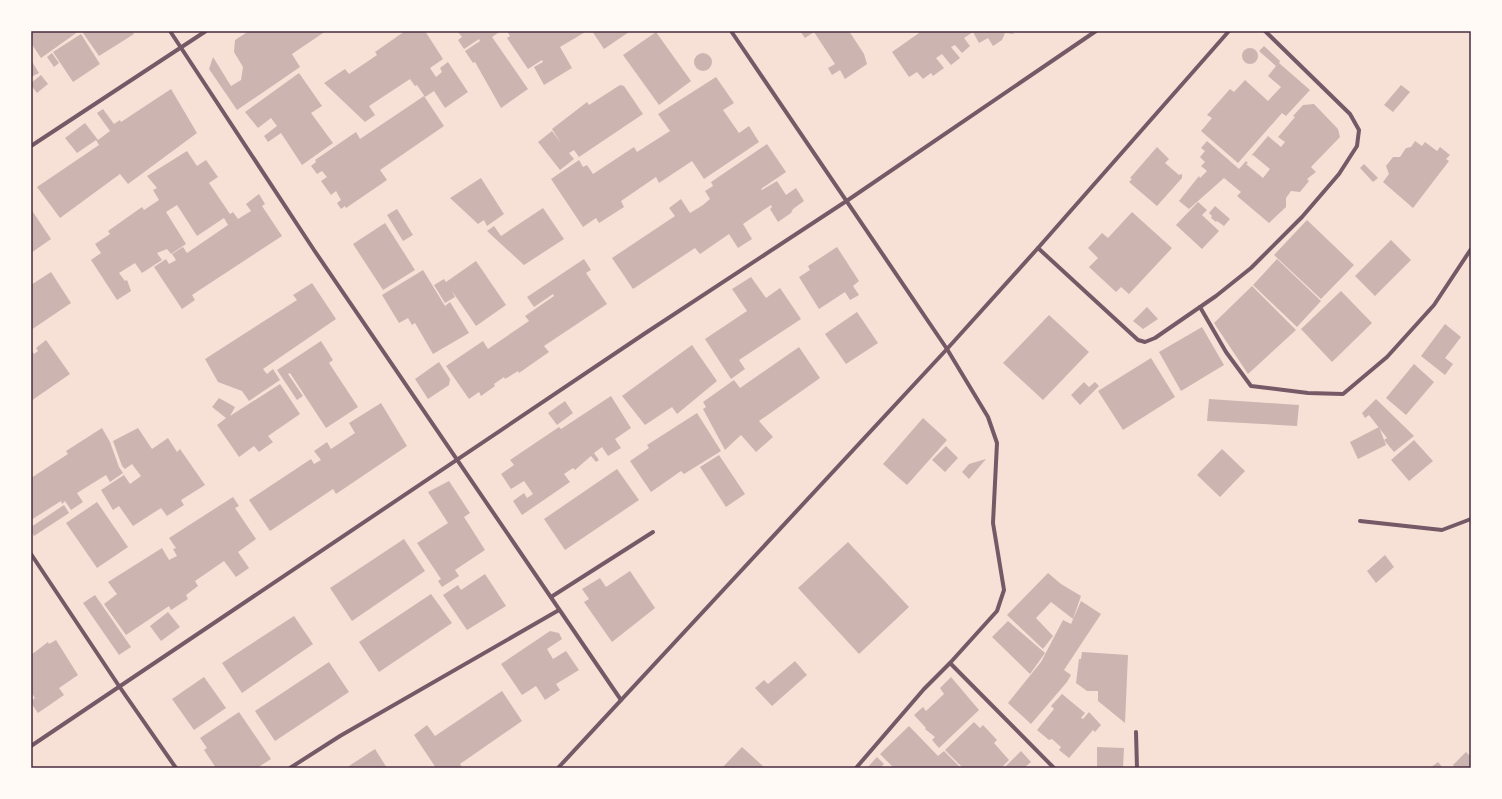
<svg xmlns="http://www.w3.org/2000/svg" width="1502" height="799" font-family="Jost,sans-serif">
  <rect width="100%" height="100%" fill="#f7e1d7"/>
  <g fill="#ccb4b1">
    <path d="M31,31H79L41,58L31,43Z"/>
    <path d="M86,31H132L134,34L99,56L83,33Z"/>
    <path d="M249,31H326L292,54L300,67L237,110L209,69L213,57L231,86L241,80L243,67L234,52L235,40Z"/>
    <path d="M405,31H425L443,59L430,68L436,77L442,72L440,68L448,62L468,92L445,108L434,91L425,97L417,85L415,86L410,79L369,106L375,115L365,122L324,83L345,69L349,74L377,55L375,52Z"/>
    <path d="M457,31H501L492,37L528,89L501,108L475,62L473,63L465,51L480,41L479,39L464,49L458,40L462,37Z"/>
    <path d="M507,31H587L560,47L572,68L544,85L534,67L543,62L542,60L528,69L507,38L510,36Z"/>
    <path d="M592,31H628L629,32L604,49Z"/>
    <path d="M800,31H849L864,54L867,64L845,79L840,70L832,75L828,68L835,64L814,32L805,38Z"/>
    <path d="M918,31H1012L1014,34L1005,33L1002,40L993,46L988,38L979,43L973,32L964,38L970,46L962,53L955,45L951,47L960,58L951,65L942,54L936,58L944,68L933,76L931,73L923,79L917,72L909,77L892,52L919,33Z"/>
    <path d="M656,32L691,81L659,105L623,55Z"/>
    <path d="M81,34L100,64L73,82L53,52Z"/>
    <path d="M1264,46L1280,61L1279,63L1310,90L1286,116L1282,113L1238,163L1201,131L1212,118L1207,115L1230,89L1234,92L1245,80L1268,101L1281,87L1268,76L1276,66L1259,51Z"/>
    <circle cx="1250" cy="56" r="8"/>
    <circle cx="703" cy="62" r="9"/>
    <path d="M52,53L59,63L54,67L47,57Z"/>
    <path d="M31,60L39,73L31,77Z"/>
    <path d="M299,73L322,106L311,113L333,143L302,165L281,133L268,142L264,136L277,126L271,118L258,128L245,112Z"/>
    <path d="M41,75L48,84L37,93L31,85V83Z"/>
    <path d="M716,77L734,103L723,110L739,133L749,126L759,142L704,179L692,161L659,183L656,177L621,201L624,207L599,223L596,218L583,227L551,179L579,160L583,167L587,165L593,174L634,147L637,152L670,131L658,114Z"/>
    <path d="M620,85L624,86L643,114L579,157L574,150L569,153L574,159L560,170L538,142L552,131L561,143L552,129L587,102L589,105Z"/>
    <path d="M1401,85L1410,92L1393,112L1384,105Z"/>
    <path d="M171,89L197,133L128,184L120,174L60,218L37,187L99,145L96,140L77,153L65,138L85,123L98,140L110,131L97,113L103,109L114,124L120,120L121,122Z"/>
    <path d="M424,96L444,126L380,170L387,180L346,208L345,206L341,209L337,203L341,200L336,191L331,195L321,181L327,177L322,171L317,174L311,166L316,162L315,160L356,132L360,139Z"/>
    <path d="M1314,104L1338,129L1340,137L1311,167L1316,172L1307,179L1309,181L1300,192L1291,191L1286,198V207L1269,223L1237,196L1241,192L1224,178L1189,209L1179,201L1199,176L1200,178L1207,171L1201,166L1205,162L1200,157L1205,151L1201,148L1207,141L1239,169L1246,161L1248,163L1246,164L1263,178L1270,169L1253,155L1251,156L1268,136L1281,147L1285,142L1278,137L1295,117L1293,116L1303,105Z"/>
    <path d="M1415,141L1422,146L1425,142L1437,151L1440,147L1450,155L1446,159L1449,161L1413,208L1383,182L1389,174L1386,166L1393,157H1400L1406,148L1411,147Z"/>
    <path d="M767,144L786,172L761,189L762,190L777,181L786,195L796,188L804,201L793,209L791,213L778,222L770,209L772,207L771,205L743,224L752,239L738,248L729,234L700,254L695,248L633,289L612,258L675,216L669,208L681,199L690,213L703,205L710,199L705,191L713,186L711,182Z"/>
    <path d="M1157,147L1169,159L1165,163L1179,175L1182,174V178L1157,206L1129,182L1132,179L1130,178Z"/>
    <path d="M187,151L197,166L206,160L218,177L209,183L230,214L233,212L238,219L251,211L246,204L259,194L265,204L262,206L282,236L192,295L195,300L182,309L154,267L166,259L169,264L176,260L172,254L183,247L187,253L228,225L224,218L197,236L177,205L166,212L186,244L171,254L167,249L157,253L162,260L142,273L135,263L119,273L125,281L127,280L131,291L117,300L91,260L101,253L95,244L110,234L108,231L142,207L144,210L159,200L153,190L157,188L147,176Z"/>
    <path d="M1364,164L1378,178L1373,182L1360,168Z"/>
    <path d="M481,178L504,214L487,226L484,220L478,224L450,198Z"/>
    <path d="M1198,202L1207,210L1202,215L1219,231L1202,249L1176,225Z"/>
    <path d="M1215,206L1230,219L1224,226L1217,221L1216,222L1211,218L1212,216L1209,213Z"/>
    <path d="M543,208L564,239L524,265L487,231L494,226L501,236Z"/>
    <path d="M31,209L51,239L31,253Z"/>
    <path d="M397,209L413,235L403,241L387,215Z"/>
    <path d="M1132,212L1172,248L1129,294L1121,287L1116,292L1089,267L1098,258L1088,248L1102,233L1108,238Z"/>
    <path d="M1307,220L1354,265L1321,299L1274,255Z"/>
    <path d="M385,223L415,270L383,290L353,244Z"/>
    <path d="M1391,240L1411,260L1375,296L1355,276Z"/>
    <path d="M837,247L859,281L853,286L859,295L850,300L845,292L819,309L799,277L810,270L808,266Z"/>
    <path d="M584,259L591,270L586,273L607,304L544,346L549,352L519,373L518,371L505,379L504,377L494,384L495,386L481,396L479,392L469,399L446,366L483,341L488,349L529,321L525,316L554,296L553,294L534,307L527,297Z"/>
    <path d="M1277,259L1321,301L1297,327L1253,285Z"/>
    <path d="M476,261L506,305L476,326L452,291L455,297L445,303L434,285L444,279L446,282Z"/>
    <path d="M423,270L445,306L450,302L469,333L433,354L415,323L412,325L408,318L399,323L382,295Z"/>
    <path d="M51,272L71,303L31,330V285Z"/>
    <path d="M751,277L766,298L780,288L801,319L739,360L745,369L731,379L705,339L747,311L732,289Z"/>
    <path d="M312,283L336,319L263,369L267,374L273,369L280,380L249,401L242,391L218,382L205,359L297,300L293,295Z"/>
    <path d="M1252,286L1296,330L1248,374L1214,323Z"/>
    <path d="M1341,291L1372,323L1332,362L1301,329Z"/>
    <path d="M1147,307L1158,319L1143,329L1133,321Z"/>
    <path d="M857,312L878,343L846,364L825,334Z"/>
    <path d="M1049,315L1089,352L1043,400L1003,363Z"/>
    <path d="M1445,324L1461,337L1445,358L1453,364L1445,375L1421,356Z"/>
    <path d="M1202,327L1224,365L1181,391L1159,352Z"/>
    <path d="M46,340L70,374L31,401V352L32,351L34,354L38,351L36,348Z"/>
    <path d="M321,341L333,360L329,363L358,407L326,428L290,373L288,374L303,396L297,400L277,370Z"/>
    <path d="M692,345L717,381L677,414L672,407L645,425L622,396Z"/>
    <path d="M799,347L820,378L759,421L773,437L756,452L741,435L725,450L703,409L706,407L703,402L734,380L740,388Z"/>
    <path d="M1151,358L1175,397L1123,430L1098,391Z"/>
    <path d="M439,362L450,379L449,385L428,399L415,379Z"/>
    <path d="M1414,364L1434,382L1406,415L1386,398Z"/>
    <path d="M1084,382L1089,387L1095,382L1099,386L1080,405L1071,395Z"/>
    <path d="M280,384L300,414L268,436L273,442L259,452L254,446L239,457L217,425L226,418L212,407L219,398L235,407L230,416Z"/>
    <path d="M611,396L631,428L615,439L621,448L608,456L602,447L594,453L599,460L596,462L591,456L575,470L573,468L564,474L570,482L522,515L513,501L524,493L527,498L533,494L524,481L511,489L501,474L514,465L510,460L559,427L561,429Z"/>
    <path d="M1209,399L1299,405L1297,426L1207,421Z"/>
    <path d="M1376,399L1414,436L1394,452L1384,440L1387,438L1369,415L1365,418L1362,413Z"/>
    <path d="M565,401L573,413L557,425L548,413Z"/>
    <path d="M381,403L407,446L336,494L333,489L270,531L249,500L311,459L314,464L321,460L314,451L327,442L331,449L355,433L349,423Z"/>
    <path d="M697,413L721,451L684,474L681,471L651,492L630,461L649,448L647,445Z"/>
    <path d="M923,418L947,440L907,485L883,464Z"/>
    <path d="M1379,427L1386,445L1358,459L1350,442Z"/>
    <path d="M102,428L110,442L119,467L123,473L110,482L106,475L77,493L83,502L71,510L65,501L62,504L61,501L31,520V478L68,454L66,451Z"/>
    <path d="M138,428L152,449L168,438L177,452L180,449L205,485L181,500L184,505L167,516L161,508L133,526L119,506L113,510L101,490L124,475L130,484L141,476L132,464L125,469L122,466L113,441Z"/>
    <path d="M1414,440L1433,461L1409,481L1391,460Z"/>
    <path d="M946,446L958,458L945,472L932,460Z"/>
    <path d="M1222,449L1245,471L1220,497L1197,475Z"/>
    <path d="M719,455L745,494L726,507L700,467Z"/>
    <path d="M986,459L969,479L962,472L969,464Z"/>
    <path d="M617,469L639,500L565,550L544,519Z"/>
    <path d="M449,481L470,513L464,517L485,550L455,570L459,576L442,587L438,581L441,579L417,543L448,523L428,492Z"/>
    <path d="M233,497L239,506L235,508L256,539L238,552L249,568L236,577L224,561L195,581L198,586L186,595L188,599L171,610L169,606L126,635L104,604L117,594L108,582L162,548L169,560L177,556L173,549L176,548L169,538Z"/>
    <path d="M97,502L128,547L97,568L66,523Z"/>
    <path d="M64,505L69,513L34,536L31,531V527Z"/>
    <path d="M404,539L425,571L352,621L330,588Z"/>
    <path d="M848,542L909,607L859,654L798,588Z"/>
    <path d="M1385,555L1394,567L1376,583L1367,571Z"/>
    <path d="M630,571L655,608L612,642L584,602L589,599L582,589L600,578L606,587Z"/>
    <path d="M1048,573L1061,584L1081,596L1073,619L1051,602L1036,618L1053,636L1043,649L1007,615Z"/>
    <path d="M485,574L506,606L467,630L443,595L458,585L461,590Z"/>
    <path d="M431,594L452,623L379,672L359,642Z"/>
    <path d="M95,595L131,647L119,655L83,603Z"/>
    <path d="M1081,601L1101,614L1064,670L1071,675L1067,682L1031,724L1008,703L1041,662L1063,620L1071,624Z"/>
    <path d="M168,612L180,627L161,641L150,626Z"/>
    <path d="M294,616L313,644L242,693L222,663Z"/>
    <path d="M1008,621L1045,653L1030,674L992,637Z"/>
    <path d="M550,631L559,633L562,639L547,649L553,659L566,651L579,670L556,684L560,690L545,700L536,686L522,695L501,664Z"/>
    <path d="M56,640L78,675L59,688L64,695L38,713L31,703V701L35,698L31,692V655L48,642L49,644Z"/>
    <path d="M1082,652L1128,655L1125,723L1098,701V691H1087L1076,683L1079,659H1081Z"/>
    <path d="M795,661L807,675L772,706L755,688L764,680L768,684Z"/>
    <path d="M329,662L349,692L275,741L255,711Z"/>
    <path d="M204,677L226,708L194,730L172,699Z"/>
    <path d="M951,677L979,710L939,748L932,740L935,737L925,729L926,728L914,715L923,707L926,711L944,694L940,688Z"/>
    <path d="M502,691L522,721L460,764L462,767L461,768H436L414,735L427,725L435,736Z"/>
    <path d="M1062,694L1085,713L1081,718L1083,719L1089,712L1101,725L1095,732L1093,730L1069,758L1059,750L1061,747L1052,739L1049,740L1037,730L1054,709L1051,706Z"/>
    <path d="M239,712L271,759L257,768H216L204,750L207,748L200,738Z"/>
    <path d="M974,722L980,728L983,725L997,740L994,743L1009,760L1001,768H963L945,750Z"/>
    <path d="M909,726L938,756L944,751L961,768H894L880,754Z"/>
    <path d="M742,747L765,768H722Z"/>
    <path d="M1097,747L1124,748L1123,768H1097Z"/>
    <path d="M375,749L387,768H346Z"/>
    <path d="M1021,751L1031,762L1024,768H1004Z"/>
    <path d="M1466,752L1471,757V768H1455L1453,765Z"/>
    <path d="M877,757L884,764L881,767L882,768H867Z"/>
    <path d="M1438,762L1443,768H1430Z"/>
  </g>
  <g fill="none" stroke-linecap="round" stroke-linejoin="round">
    <g stroke="#755966" stroke-width="4">
      <path d="M170,31L314,250L621,700"/>
      <path d="M731,31L947,349L988,417L997,443L993,523L1004,590L997,611L950,663L1054,768"/>
      <path d="M31,146L206,31"/>
      <path d="M1038,248L1138,340L1145,342L1155,338L1216,296L1251,268L1302,217L1339,174L1357,146L1359,130L1350,114L1265,31"/>
      <path d="M1200,307L1226,352L1251,386L1308,393L1343,394L1387,357L1434,305L1471,249"/>
      <path d="M1360,521L1442,530L1471,519"/>
      <path d="M31,554L119,686L176,768"/>
      <path d="M551,597L653,532"/>
      <path d="M1136,732L1137,768"/>
      <path d="M31,746L644,334L848,200L1096,31"/>
      <path d="M290,768L340,736L559,610"/>
      <path d="M558,768L947,349L1038,248L1229,31"/>
      <path d="M856,768L924,689L950,663"/>
    </g>
  </g>
  <rect width="1502" height="799" fill="none" stroke="#fffaf5" stroke-width="64"/>
  <rect x="32" y="32" width="1438" height="735" fill="none" stroke="#4a2c40" stroke-width="1.5"/>
</svg>
